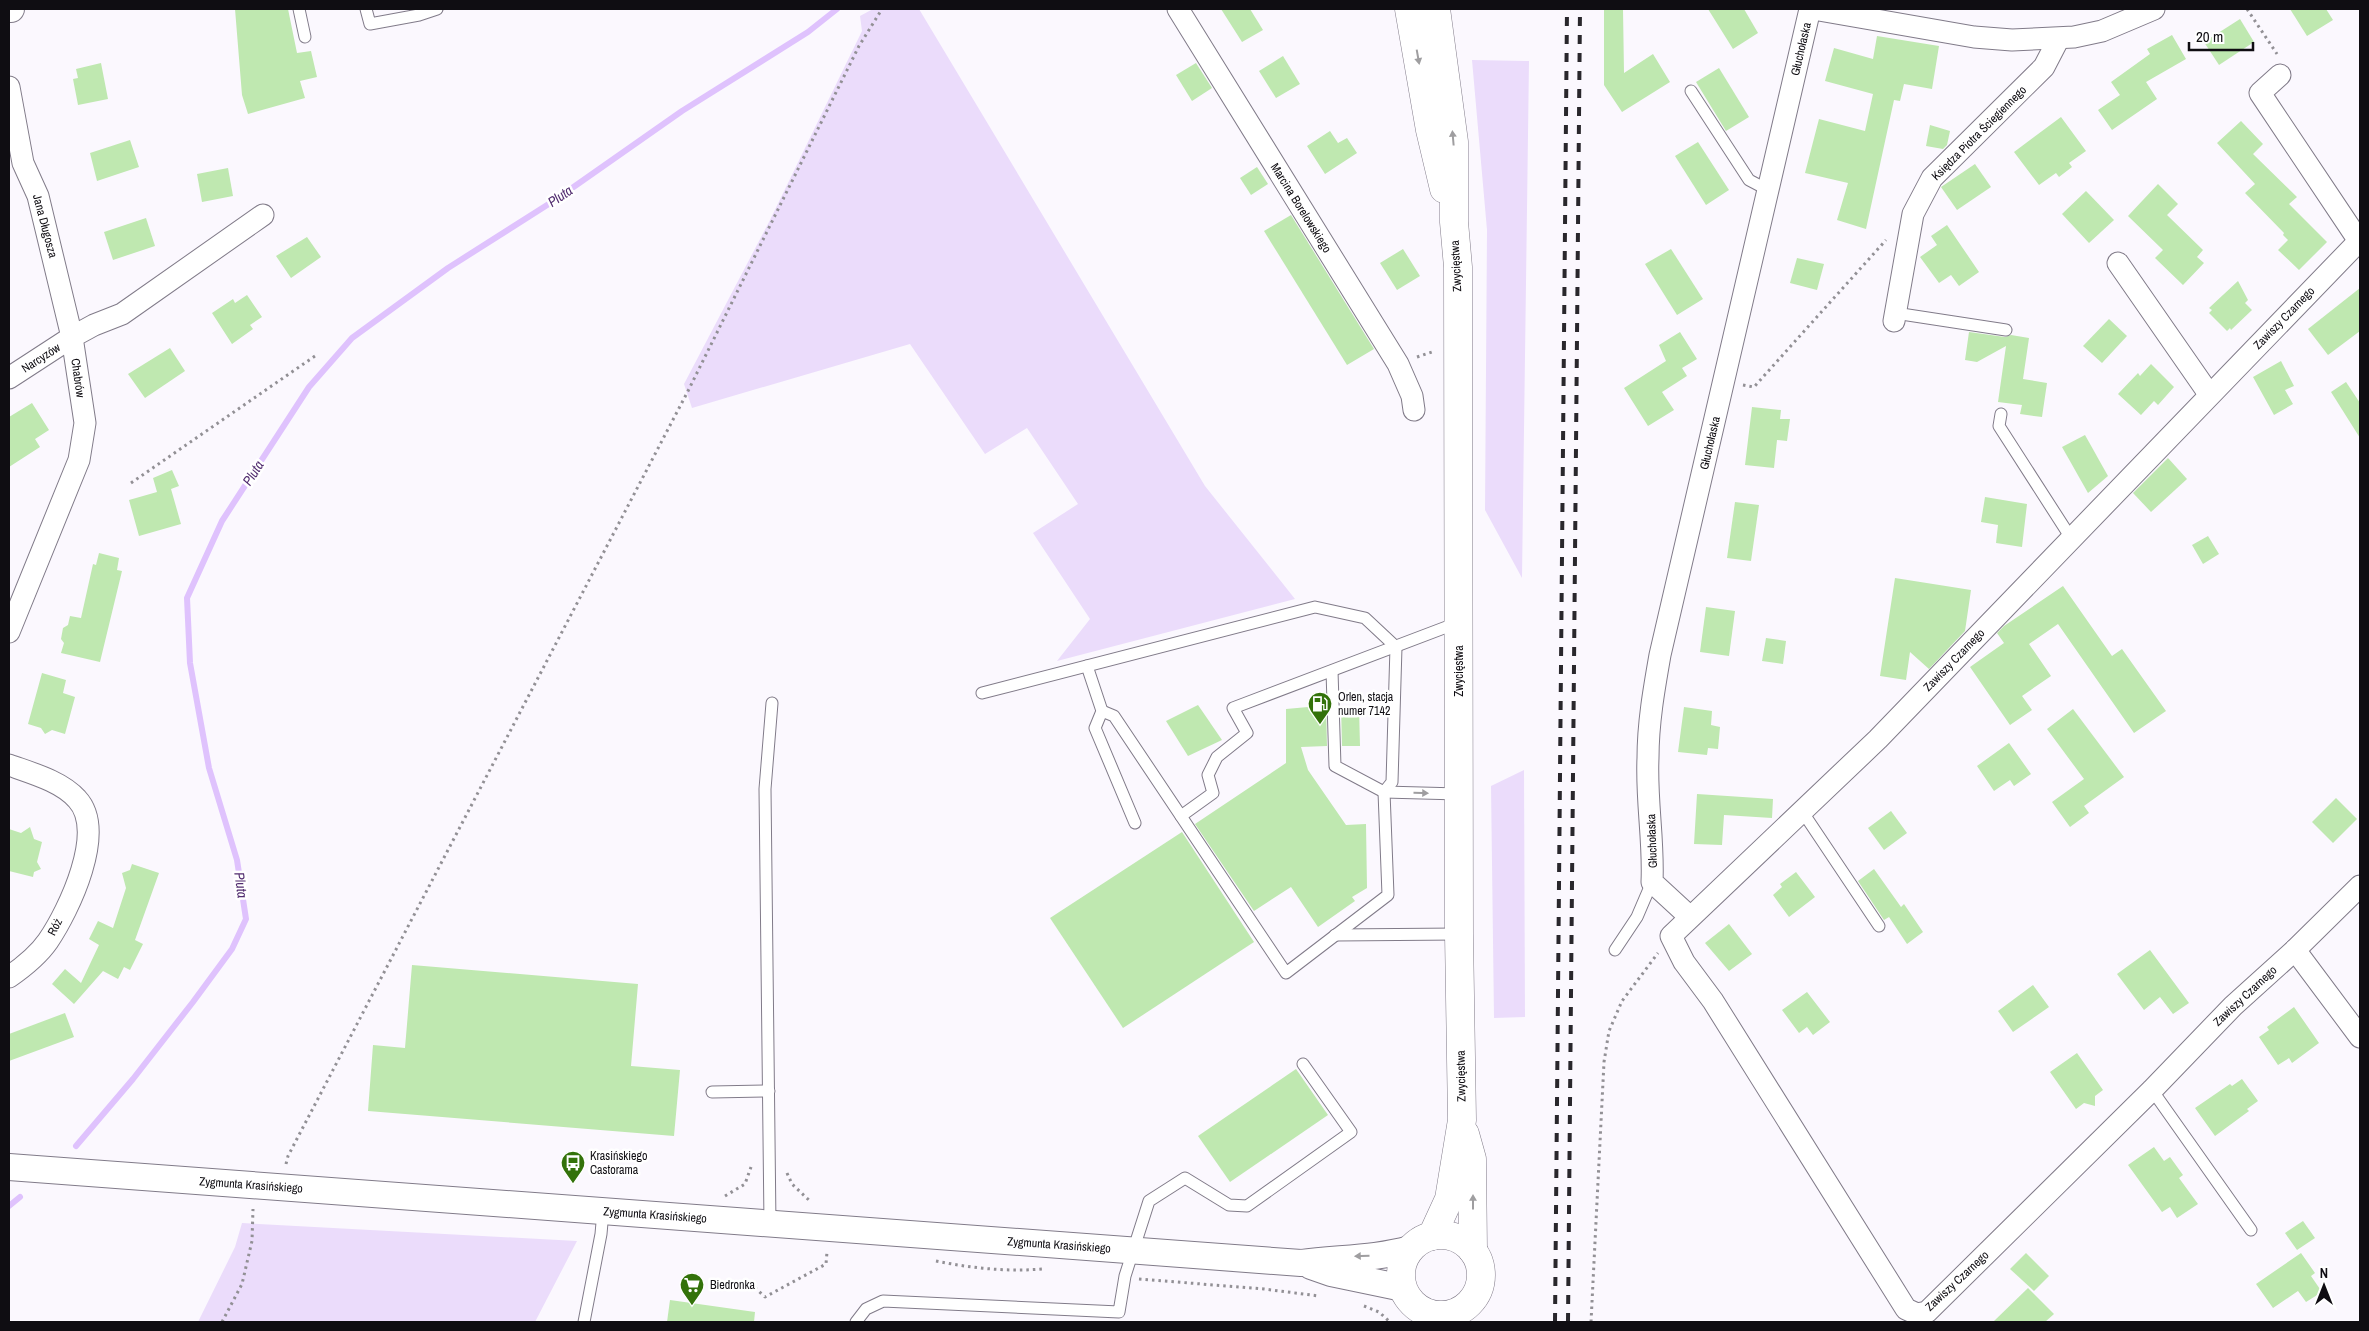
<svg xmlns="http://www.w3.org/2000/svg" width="2369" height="1331" font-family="'Archivo Narrow',sans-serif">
  <rect width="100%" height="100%" fill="#fbf8fe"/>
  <g fill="#ebdcfb">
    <path d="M873,9H919L1205,486L1295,599L1057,661L1090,619L1033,533L1078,504L1027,428L985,454L910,344L692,408L684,384L769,222L862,31L860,16Z"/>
    <path d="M1472,60L1529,61L1522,578L1485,510L1487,230Z"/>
    <path d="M1524,770L1525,1017L1494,1018L1491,786Z"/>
    <path d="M242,1223L577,1241L535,1322H198L235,1247Z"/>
  </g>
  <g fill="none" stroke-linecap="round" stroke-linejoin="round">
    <g stroke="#dfc2fd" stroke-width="6">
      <path d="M76,1146L133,1079L193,1002L232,949L246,919L237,860L209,768L190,663L187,598L222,521L309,387L352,338L448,268L555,200L682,111L808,32L837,9"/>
      <path d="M9,1206L20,1197"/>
    </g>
  </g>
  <g fill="#bfe8b0">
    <path d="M235,9H288L297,53L311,51L317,77L300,81L305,98L248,114L242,95Z"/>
    <path d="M1221,9H1250L1263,30L1242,42Z"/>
    <path d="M1604,9H1623L1624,73L1653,54L1670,82L1622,112L1604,85Z"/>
    <path d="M1708,9H1744L1758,33L1733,49Z"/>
    <path d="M2290,9H2326L2333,20L2307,36Z"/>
    <path d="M2240,19L2254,42L2219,65L2204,42Z"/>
    <path d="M2172,35L2186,59L2146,82L2157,99L2112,130L2098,110L2120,95L2111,82L2150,54L2147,49Z"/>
    <path d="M1877,36L1939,46L1932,89L1904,84L1900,101L1894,100L1866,229L1837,220L1848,183L1805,173L1819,119L1865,131L1873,94L1825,81L1834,48L1873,59Z"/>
    <path d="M1283,56L1300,84L1276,98L1259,71Z"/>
    <path d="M101,63L108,99L78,105L73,79L78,78L76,69Z"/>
    <path d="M1196,63L1212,88L1192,101L1176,75Z"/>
    <path d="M1719,68L1749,117L1726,131L1696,82Z"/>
    <path d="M2061,117L2086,151L2069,163L2072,167L2059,177L2056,173L2039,185L2014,152Z"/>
    <path d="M2241,121L2263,144L2253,154L2297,197L2289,204L2327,242L2299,270L2278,250L2288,240L2283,235L2284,233L2245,193L2255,184L2217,143Z"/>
    <path d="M1930,125L1950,131L1947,145L1943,149L1926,146Z"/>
    <path d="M1330,131L1338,143L1347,138L1357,153L1325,174L1307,146Z"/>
    <path d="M130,140L139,167L97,181L90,153Z"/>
    <path d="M1698,142L1729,190L1706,205L1675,156Z"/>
    <path d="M1975,164L1991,187L1957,210L1941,187Z"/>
    <path d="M1257,167L1268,184L1251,195L1240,178Z"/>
    <path d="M228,168L233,196L202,202L197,174Z"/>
    <path d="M2158,184L2178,204L2167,215L2203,250L2197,257L2204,263L2183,285L2155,258L2163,250L2128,216Z"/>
    <path d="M2086,191L2114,220L2089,243L2062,214Z"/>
    <path d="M1291,215L1374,349L1347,365L1264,231Z"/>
    <path d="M146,218L155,246L113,260L104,232Z"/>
    <path d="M1947,225L1979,272L1959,286L1951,275L1939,283L1920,257L1937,245L1931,236Z"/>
    <path d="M307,237L321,257L291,278L276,256Z"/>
    <path d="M1403,249L1420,276L1397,290L1380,263Z"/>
    <path d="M1671,249L1703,299L1677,315L1645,264Z"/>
    <path d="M1797,258L1824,264L1817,290L1790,283Z"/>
    <path d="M2238,281L2248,300L2245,303L2252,310L2231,330L2230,328L2227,331L2209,313L2212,310L2209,308Z"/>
    <path d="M2360,288V331L2328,355L2308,329Z"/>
    <path d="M247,295L262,317L250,325L253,329L232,344L212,313L233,299L235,303Z"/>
    <path d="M2109,319L2127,336L2102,363L2083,346Z"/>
    <path d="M1680,332L1697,359L1682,368L1687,376L1662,392L1674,410L1648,426L1624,388L1666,361L1659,345Z"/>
    <path d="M1969,332L2005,337L2011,335L2029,338L2023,379L2047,383L2042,417L2020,414L2022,405L1998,402L2006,346L1977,362L1965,360Z"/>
    <path d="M170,348L185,371L145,398L128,374Z"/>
    <path d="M2281,361L2294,386L2285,390L2293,404L2274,415L2253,377Z"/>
    <path d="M2151,364L2174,387L2158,405L2154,401L2141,415L2118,394L2138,373L2140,376Z"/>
    <path d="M2346,382L2360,403V438L2331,392Z"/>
    <path d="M32,403L49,430L35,439L40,447L9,467V417Z"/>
    <path d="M1752,407L1781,410L1780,419H1790L1787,441L1777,440L1774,468L1745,465Z"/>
    <path d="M2085,435L2108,476L2088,493L2062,447Z"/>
    <path d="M2168,458L2187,479L2151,512L2133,493Z"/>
    <path d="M172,470L179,486L171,489L181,524L139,536L129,500L157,492L153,478Z"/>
    <path d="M1985,497L2027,504L2022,547L1996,543L1998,525L1981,522Z"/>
    <path d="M1735,502L1759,505L1751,561L1727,558Z"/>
    <path d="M2208,536L2219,554L2203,564L2192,545Z"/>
    <path d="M99,553L119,558L117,570L122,571L100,662L61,653L64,643L61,639L63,628L68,625L70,616L81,618L93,564L96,565Z"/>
    <path d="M1895,578L1971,590L1965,631L1929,669L1910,652L1906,680L1880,676Z"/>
    <path d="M2063,586L2112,656L2122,649L2166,711L2134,733L2058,624L2029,644L2051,676L2022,696L2032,710L2010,725L1970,667L2004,643L1997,633L2004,626Z"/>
    <path d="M1706,607L1735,611L1729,656L1700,652Z"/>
    <path d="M1766,638L1786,641L1783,664L1762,661Z"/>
    <path d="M42,673L66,680L63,693L75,697L65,734L52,730L45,734L41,728L28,724Z"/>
    <path d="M1198,705L1222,740L1188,756L1166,721Z"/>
    <path d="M1308,707H1326L1327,746L1301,747L1308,770L1346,825L1366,824L1367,888L1352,897L1355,901L1318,927L1291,887L1254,911L1195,824L1286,763V709Z"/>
    <path d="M1341,707H1359L1360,746H1342Z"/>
    <path d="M1684,707L1712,711L1711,725L1720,727L1718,749L1708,748L1707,755L1678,752Z"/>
    <path d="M2073,709L2124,777L2084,806L2089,813L2070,827L2052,802L2084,779L2047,729Z"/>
    <path d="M2009,743L2031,774L2014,786L2010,780L1994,791L1977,766Z"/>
    <path d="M1697,794L1773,799L1772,818L1724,815L1722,845L1694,844Z"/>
    <path d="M2336,798L2357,819L2333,843L2312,822Z"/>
    <path d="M1891,811L1907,833L1884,850L1868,828Z"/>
    <path d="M30,827L34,839L42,842L37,862L41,869L34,872L33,877L9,871V829L21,833Z"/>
    <path d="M1182,832L1254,942L1123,1028L1050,918Z"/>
    <path d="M132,864L159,873L135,940L143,944L130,970L124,967L118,979L103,971L74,1004L52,984L65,969L81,983L99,945L89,939L98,921L113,928L126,888L122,873L130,870Z"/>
    <path d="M1874,869L1901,907L1904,904L1923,932L1907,944L1889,917L1884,920L1858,881Z"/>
    <path d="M1796,872L1815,897L1789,917L1773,895L1782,887L1780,884Z"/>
    <path d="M1729,924L1752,954L1729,971L1705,943Z"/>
    <path d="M2150,950L2189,1003L2173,1014L2160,997L2144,1010L2117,974Z"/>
    <path d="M412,965L638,984L631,1066L680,1070L674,1136L368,1111L373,1045L405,1048Z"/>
    <path d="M2033,985L2049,1007L2013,1032L1998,1011Z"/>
    <path d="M1807,992L1830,1022L1813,1035L1807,1027L1799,1033L1782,1010Z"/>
    <path d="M2294,1007L2319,1043L2292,1063L2289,1058L2278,1065L2259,1037L2269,1030L2267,1027Z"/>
    <path d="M65,1013L74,1037L9,1061V1034Z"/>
    <path d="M2077,1053L2103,1090L2095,1096V1106L2084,1103L2076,1109L2050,1072Z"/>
    <path d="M1296,1069L1328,1115L1230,1182L1198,1136Z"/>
    <path d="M2242,1079L2258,1101L2247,1109L2249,1111L2215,1136L2195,1108L2230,1084L2232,1086Z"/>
    <path d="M2154,1147L2164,1161L2170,1157L2183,1175L2179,1178L2198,1204L2177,1218L2170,1207L2162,1212L2128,1165Z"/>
    <path d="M2303,1221L2315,1238L2297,1250L2285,1233Z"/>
    <path d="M2026,1253L2049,1276L2034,1291L2010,1269Z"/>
    <path d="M2301,1253L2315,1273L2311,1276L2322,1292L2306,1302L2298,1291L2273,1308L2256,1284Z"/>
    <path d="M2028,1288L2054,1314L2045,1322H1993Z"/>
    <path d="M670,1300L755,1312L754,1322H667Z"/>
  </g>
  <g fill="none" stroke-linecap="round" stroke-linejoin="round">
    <defs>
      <g id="service">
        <path d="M299,9L305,37"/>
        <path d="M366,9L370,24L419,15L437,9"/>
        <path d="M1691,91L1749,180L1768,190"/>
        <path d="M1895,313L2006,330"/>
        <path d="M2001,414L1999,426L2071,538"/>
        <path d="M1087,666L1102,711L1095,728L1135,823"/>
        <path d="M1332,671L1335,766L1384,792L1459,794"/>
        <path d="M982,693L1315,607L1365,618L1396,647L1392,782L1384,792L1388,895L1286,973L1114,716L1102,711"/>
        <path d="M1802,811L1879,926"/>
        <path d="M1181,816L1213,793L1208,775L1217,757L1247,733L1233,708L1457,623"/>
        <path d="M1335,935L1459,934"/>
        <path d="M1615,950L1637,917L1652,882"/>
        <path d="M2152,1090L2251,1230"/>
        <path d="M712,1092L769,1091"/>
        <path d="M770,1224L765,789L772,703"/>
        <path d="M584,1322L601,1234L603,1211"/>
        <path d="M856,1322L866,1309L883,1301L1119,1312L1125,1276L1149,1201L1185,1178L1229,1205L1247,1206L1351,1132L1303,1064"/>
      </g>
      <g id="minor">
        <path d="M1178,9L1398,364L1412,396L1414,410"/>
        <path d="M1813,9L1974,37L2012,40L2074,37L2102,31L2154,9"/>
        <path d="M2280,75L2260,93L2359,241"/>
        <path d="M9,87L23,163L38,196L72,337L9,378"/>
        <path d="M2360,240L1878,739L1671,936L1684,962L1713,1001L1906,1309L1917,1314L1927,1312L2152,1090L2233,1006L2295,950L2360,886"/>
        <path d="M2118,263L2209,394"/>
        <path d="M1894,321L1913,214L1932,178L2044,67L2058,40"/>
        <path d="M9,632L79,460L85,423L72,337L94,325L122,314L263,215"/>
        <path d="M9,765C31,773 61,781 77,799C107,831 69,910 48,941C39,954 22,968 9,977"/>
        <path d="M1690,917L1652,882C1654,841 1646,800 1648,758C1648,723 1654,689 1660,655L1810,9"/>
        <path d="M2295,950L2360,1037"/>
      </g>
      <g id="tertiary">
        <path d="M9,9H11"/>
        <path d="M9,1167L1301,1263C1337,1258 1375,1259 1410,1249"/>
        <path d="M1311,1266L1331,1273L1403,1288"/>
      </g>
      <g id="secondary">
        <path d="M1409,9L1430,130L1444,189"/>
        <path d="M1465,1134L1472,1159L1473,1251"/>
        <circle cx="1441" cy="1275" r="40"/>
        <path d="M1432,1236L1449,1199L1462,1120L1459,934L1458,267L1454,222V142L1436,9"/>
      </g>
    </defs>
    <use href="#service" stroke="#817b89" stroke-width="13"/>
    <use href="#minor" stroke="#817b89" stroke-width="23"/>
    <use href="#tertiary" stroke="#817b89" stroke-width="28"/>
    <use href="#secondary" stroke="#817b89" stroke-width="29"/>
    <g stroke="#929095" stroke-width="3" stroke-dasharray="2.5 4" stroke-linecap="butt">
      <path d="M2247,9L2277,54"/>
      <path d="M1417,357L1435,351"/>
      <path d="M1743,385L1754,387L1886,240"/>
      <path d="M131,483L315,356"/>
      <path d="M286,1164L288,1156L688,391L859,46L882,9"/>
      <path d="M787,1173L792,1184L811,1202"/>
      <path d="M725,1196L745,1184L751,1167"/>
      <path d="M936,1261C971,1268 1006,1272 1042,1269"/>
      <path d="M1139,1279L1264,1289L1319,1296"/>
      <path d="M750,1283L765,1297L826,1264L827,1252"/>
      <path d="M1364,1306L1379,1312L1390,1322"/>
      <path d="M222,1322L242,1284L252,1241L253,1209"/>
      <path d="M1591,1322L1604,1062L1609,1031L1622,1001L1658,953"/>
    </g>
    <use href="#service" stroke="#fff" stroke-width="11"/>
    <use href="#minor" stroke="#fff" stroke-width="21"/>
    <use href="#tertiary" stroke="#fff" stroke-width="26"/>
    <use href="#secondary" stroke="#fff" stroke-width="28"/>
    <g stroke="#29272c" stroke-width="4" stroke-dasharray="9 9" stroke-linecap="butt">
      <path d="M1555,1322L1567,9"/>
      <path d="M1568,1322L1580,9"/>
    </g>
  </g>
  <defs><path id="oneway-solid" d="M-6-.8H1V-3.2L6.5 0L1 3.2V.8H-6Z" transform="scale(1.25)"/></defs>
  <g fill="#9f9ea0">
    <use href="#oneway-solid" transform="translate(1418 57) rotate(80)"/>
    <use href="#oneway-solid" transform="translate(1453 138) rotate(-95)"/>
    <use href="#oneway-solid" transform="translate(1421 793) rotate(1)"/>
    <use href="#oneway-solid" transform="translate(1473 1202) rotate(-90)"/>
    <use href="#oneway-solid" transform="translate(1362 1256) rotate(178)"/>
  </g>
  <defs>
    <symbol id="fuel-pin" viewBox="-11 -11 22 30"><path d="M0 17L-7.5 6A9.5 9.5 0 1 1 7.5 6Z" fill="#33720a" stroke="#fff"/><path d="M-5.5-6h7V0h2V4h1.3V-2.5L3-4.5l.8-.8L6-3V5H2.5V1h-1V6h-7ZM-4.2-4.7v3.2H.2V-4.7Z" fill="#fff"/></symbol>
    <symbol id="bus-pin" viewBox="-11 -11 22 30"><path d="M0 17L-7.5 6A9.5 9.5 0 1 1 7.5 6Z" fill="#33720a" stroke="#fff"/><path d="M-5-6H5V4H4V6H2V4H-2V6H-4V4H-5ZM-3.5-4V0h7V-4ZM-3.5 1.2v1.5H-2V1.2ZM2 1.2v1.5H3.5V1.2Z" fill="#fff"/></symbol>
    <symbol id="supermarket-pin" viewBox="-11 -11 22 30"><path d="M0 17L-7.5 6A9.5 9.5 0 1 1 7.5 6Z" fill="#33720a" stroke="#fff"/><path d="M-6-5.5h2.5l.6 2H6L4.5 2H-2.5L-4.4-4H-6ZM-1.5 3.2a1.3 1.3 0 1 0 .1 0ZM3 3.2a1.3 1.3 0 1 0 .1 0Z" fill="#fff"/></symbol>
  </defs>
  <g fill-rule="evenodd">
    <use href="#fuel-pin" x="1306" y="690" width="28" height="38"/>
    <use href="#bus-pin" x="559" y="1149" width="28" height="38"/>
    <use href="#supermarket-pin" x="678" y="1271" width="28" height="38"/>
  </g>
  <g text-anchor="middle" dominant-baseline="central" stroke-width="5" stroke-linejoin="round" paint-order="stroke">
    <g font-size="12" fill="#0f0d12" stroke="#fff">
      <text transform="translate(1801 49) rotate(-77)">Głuchołaska</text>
      <text transform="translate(1979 133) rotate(-45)">Księdza Piotra Ściegiennego</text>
      <text transform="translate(1301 208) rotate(58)">Marcina Borelowskiego</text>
      <text transform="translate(45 226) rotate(75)">Jana Długosza</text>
      <text transform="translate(1456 266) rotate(-93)">Zwycięstwa</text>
      <text transform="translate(2284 318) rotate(-46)">Zawiszy Czarnego</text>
      <text transform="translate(41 358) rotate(-33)">Narcyzów</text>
      <text transform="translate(78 378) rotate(82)">Chabrów</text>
      <text transform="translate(1710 443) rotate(-77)">Głuchołaska</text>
      <text transform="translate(1954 660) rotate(-46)">Zawiszy Czarnego</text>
      <text transform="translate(1459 671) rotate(-90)">Zwycięstwa</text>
      <text transform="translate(1652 841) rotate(-92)">Głuchołaska</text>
      <text transform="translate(55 927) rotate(-63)">Róż</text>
      <text transform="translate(2245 996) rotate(-43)">Zawiszy Czarnego</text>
      <text transform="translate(1461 1076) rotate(-91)">Zwycięstwa</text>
      <text transform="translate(251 1185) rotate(4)">Zygmunta Krasińskiego</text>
      <text transform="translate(655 1215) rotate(4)">Zygmunta Krasińskiego</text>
      <text transform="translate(1059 1245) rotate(4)">Zygmunta Krasińskiego</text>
      <text transform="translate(1957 1281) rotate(-43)">Zawiszy Czarnego</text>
    </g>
    <g font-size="12" fill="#0f0d12" stroke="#fff" text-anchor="start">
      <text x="1338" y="697">Orlen, stacja<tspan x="1338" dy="14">numer 7142</tspan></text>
      <text x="590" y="1156">Krasińskiego<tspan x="590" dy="14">Castorama</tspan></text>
      <text x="710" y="1285">Biedronka</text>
    </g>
    <g font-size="14" font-style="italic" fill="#512c6f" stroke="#fff">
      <text transform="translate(560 196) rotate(-34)">Pluta</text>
      <text transform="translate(253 473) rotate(-57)">Pluta</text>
      <text transform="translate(241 885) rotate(82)">Pluta</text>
    </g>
  </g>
  <rect width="2369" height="1331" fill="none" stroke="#0f0d12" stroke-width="20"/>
  <g transform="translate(2324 1286)" stroke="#ffffff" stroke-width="4" paint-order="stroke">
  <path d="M0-4L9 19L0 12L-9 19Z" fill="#0f0d12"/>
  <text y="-8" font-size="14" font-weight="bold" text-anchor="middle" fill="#0f0d12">N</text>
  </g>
  <path d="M2189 42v8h64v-8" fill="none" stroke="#0f0d12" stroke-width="2.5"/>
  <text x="2196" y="42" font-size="15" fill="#0f0d12" stroke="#ffffff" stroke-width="4" paint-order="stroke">20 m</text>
</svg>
